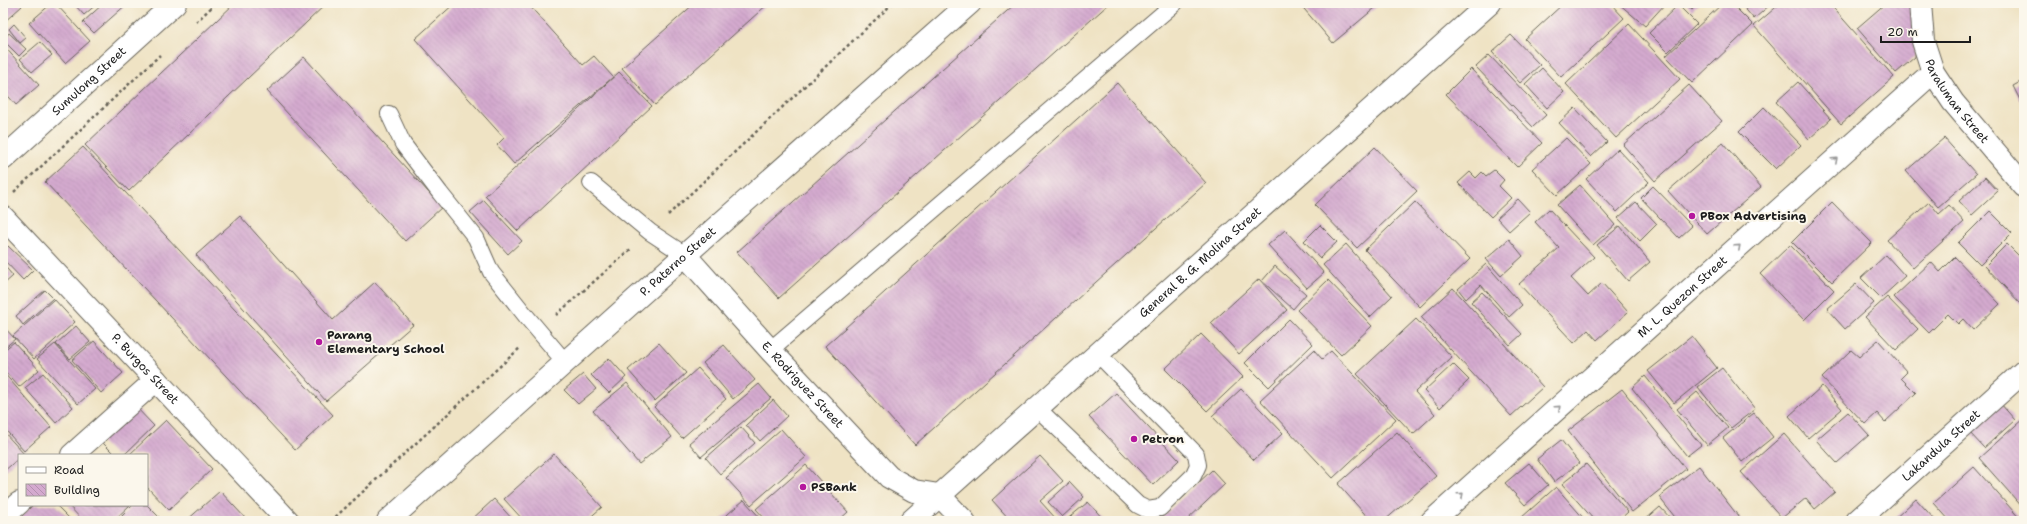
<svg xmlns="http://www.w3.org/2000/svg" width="2027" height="524" font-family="'Shantell Sans',sans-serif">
  <defs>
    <pattern id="building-back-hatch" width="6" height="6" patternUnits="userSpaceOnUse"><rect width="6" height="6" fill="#d4aacf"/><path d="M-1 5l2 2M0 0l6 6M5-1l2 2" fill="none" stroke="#b592b1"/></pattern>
  </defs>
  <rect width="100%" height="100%" fill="#fbf7ec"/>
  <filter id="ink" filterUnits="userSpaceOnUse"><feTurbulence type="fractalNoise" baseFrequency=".025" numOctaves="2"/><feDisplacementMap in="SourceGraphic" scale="8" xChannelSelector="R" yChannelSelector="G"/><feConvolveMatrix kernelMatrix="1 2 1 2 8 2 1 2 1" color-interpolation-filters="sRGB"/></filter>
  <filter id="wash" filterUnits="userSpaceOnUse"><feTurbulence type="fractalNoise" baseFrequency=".012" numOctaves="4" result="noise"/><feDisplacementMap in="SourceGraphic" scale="16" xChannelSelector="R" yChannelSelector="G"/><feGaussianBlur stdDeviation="0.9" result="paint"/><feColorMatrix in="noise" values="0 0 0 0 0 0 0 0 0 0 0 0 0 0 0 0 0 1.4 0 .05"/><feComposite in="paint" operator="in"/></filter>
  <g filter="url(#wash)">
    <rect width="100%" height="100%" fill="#efe3c4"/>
    <g id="blocks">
      <g fill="url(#building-back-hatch)">
        <path d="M3,3H19L22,6L3,23Z"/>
        <path d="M52,3H55L90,41L65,63L29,23Z"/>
        <path d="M73,3H98L84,15Z"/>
        <path d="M104,3H128L94,33L83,22Z"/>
        <path d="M235,3H327L129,191L85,145Z"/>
        <path d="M455,3H527L583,65L594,56L613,77L514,164L497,145L504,138L415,39Z"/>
        <path d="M695,3H769L655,105L622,68Z"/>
        <path d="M1016,3H1110L779,298L737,252Z"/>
        <path d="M1299,3H1381L1333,43Z"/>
        <path d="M1564,3H1610L1624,18L1561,77L1525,39Z"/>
        <path d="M1618,3H1666L1645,26Z"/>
        <path d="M1685,3H1699L1692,10Z"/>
        <path d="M1723,3H1731L1753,25L1692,83L1666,56Z"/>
        <path d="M1740,3H1772L1754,19Z"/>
        <path d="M1781,3H1829L1894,77L1841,124L1754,26Z"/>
        <path d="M1886,3H1918L1915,57L1896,73L1857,28Z"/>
        <path d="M1678,5L1697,24L1668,52L1649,33Z"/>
        <path d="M14,24L26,38L20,43L9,29Z"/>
        <path d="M1629,24L1680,79L1616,138L1566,84Z"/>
        <path d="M9,33L26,49L19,56L3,40Z"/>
        <path d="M1511,35L1540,65L1520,83L1492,52Z"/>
        <path d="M40,42L52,55L32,72L20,59Z"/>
        <path d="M3,45L39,85L16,105L3,90Z"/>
        <path d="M1489,55L1546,115L1533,127L1476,67Z"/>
        <path d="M304,57L442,207L405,241L267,91Z"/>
        <path d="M1542,68L1564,92L1547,108L1525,84Z"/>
        <path d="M1471,69L1542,143L1517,167L1446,94Z"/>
        <path d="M619,72L652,106L518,231L485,196Z"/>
        <path d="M2024,80V108L2013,86Z"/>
        <path d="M1798,82L1831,119L1809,139L1776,102Z"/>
        <path d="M1117,83L1206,183L915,445L825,346Z"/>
        <path d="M1689,85L1722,121L1655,181L1623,145Z"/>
        <path d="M1764,107L1801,145L1776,169L1739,132Z"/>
        <path d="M1575,108L1607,142L1591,157L1559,123Z"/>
        <path d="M1566,138L1591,164L1557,195L1532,169Z"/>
        <path d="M1944,138L1976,174L1938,207L1906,171Z"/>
        <path d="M1723,143L1761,187L1707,234L1668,191Z"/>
        <path d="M83,147L333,415L295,450L45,182Z"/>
        <path d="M1375,147L1417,191L1357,248L1315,205Z"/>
        <path d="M1618,149L1649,182L1617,212L1586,179Z"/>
        <path d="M1494,170L1504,180L1499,186L1511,198L1491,217L1458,183L1470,172L1476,178L1482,172L1486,176Z"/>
        <path d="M1985,177L1998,191L1972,215L1959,201Z"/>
        <path d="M1580,185L1615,225L1593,245L1557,205Z"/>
        <path d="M1653,186L1692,226L1679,238L1641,198Z"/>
        <path d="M1518,199L1530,212L1509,231L1497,218Z"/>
        <path d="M484,200L522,241L508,254L470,212Z"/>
        <path d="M1415,202L1470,259L1420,307L1365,250Z"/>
        <path d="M1636,202L1657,224L1640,241L1618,218Z"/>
        <path d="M1832,202L1872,243L1832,282L1792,242Z"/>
        <path d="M1929,202L1939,214L1949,205L1964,222L1913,268L1887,240Z"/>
        <path d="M1549,209L1594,257L1571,278L1588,296L1602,283L1628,312L1597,340L1588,330L1574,343L1519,284L1559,248L1535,222Z"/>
        <path d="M1990,211L2012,233L1980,265L1958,243Z"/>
        <path d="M240,216L333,320L375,282L413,325L326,401L196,255Z"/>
        <path d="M1320,225L1337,242L1320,258L1304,241Z"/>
        <path d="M1620,226L1650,262L1628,281L1597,245Z"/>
        <path d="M1285,230L1324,273L1307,288L1268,245Z"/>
        <path d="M1509,239L1523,256L1501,276L1486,259Z"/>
        <path d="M1346,244L1392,296L1370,317L1323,265Z"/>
        <path d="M2007,244L2024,261V301L2021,304L1985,266Z"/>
        <path d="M1790,245L1834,290L1804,320L1760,274Z"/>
        <path d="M8,246L33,270L23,280L3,259V251Z"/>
        <path d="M1886,255L1905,276L1881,298L1861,278Z"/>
        <path d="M1955,257L2000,304L1973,330L1963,319L1958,324L1948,314L1929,333L1894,297L1931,262L1940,272Z"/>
        <path d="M3,264L13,276L3,285Z"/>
        <path d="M1486,264L1522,305L1509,317L1481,285L1466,299L1458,289Z"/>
        <path d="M1275,266L1306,294L1293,309L1262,281Z"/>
        <path d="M1259,279L1287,310L1239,354L1211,323Z"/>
        <path d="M1328,280L1372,326L1341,355L1297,310Z"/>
        <path d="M1856,284L1874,303L1845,329L1827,309Z"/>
        <path d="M1453,288L1543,387L1511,416L1421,317Z"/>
        <path d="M45,290L53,298L23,325L16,316Z"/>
        <path d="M1482,292L1522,334L1510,345L1471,302Z"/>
        <path d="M1887,297L1918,329L1896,350L1865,317Z"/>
        <path d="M54,299L75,322L34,359L13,336Z"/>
        <path d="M1289,319L1313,344L1269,387L1245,363Z"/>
        <path d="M1416,319L1452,357L1415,392L1435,414L1413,434L1357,374Z"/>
        <path d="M3,326L15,339L3,349Z"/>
        <path d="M76,326L90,342L70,359L56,344Z"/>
        <path d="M1201,334L1243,377L1207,411L1165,369Z"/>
        <path d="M1692,336L1717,368L1674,403L1648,371Z"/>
        <path d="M1878,340L1907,372L1901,378L1916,393L1885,422L1877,413L1865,424L1822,378L1851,350L1859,357Z"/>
        <path d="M94,341L123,373L101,393L72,360Z"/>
        <path d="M14,342L39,370L19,387L3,369V351Z"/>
        <path d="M659,343L686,373L655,401L628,370Z"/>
        <path d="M55,344L95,389L78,404L37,359Z"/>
        <path d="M724,345L755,380L733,399L703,363Z"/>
        <path d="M1314,350L1322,359L1331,351L1396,419L1333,478L1260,400Z"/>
        <path d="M609,358L626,377L609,393L591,375Z"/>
        <path d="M1453,364L1469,380L1440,408L1424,391Z"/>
        <path d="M698,368L726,399L682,438L654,407Z"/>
        <path d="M1722,368L1755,409L1731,428L1698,387Z"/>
        <path d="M3,372L51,427L24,451L3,427Z"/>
        <path d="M43,373L73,407L56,423L25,388Z"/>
        <path d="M583,374L596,389L578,404L564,390Z"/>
        <path d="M1645,376L1701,445L1687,456L1632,388Z"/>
        <path d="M627,383L672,437L639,464L593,411Z"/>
        <path d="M759,384L771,398L701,457L689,443Z"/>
        <path d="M1822,386L1842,409L1808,438L1789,416Z"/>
        <path d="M1241,389L1283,433L1254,460L1212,416Z"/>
        <path d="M1622,389L1686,469L1632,512L1568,431Z"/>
        <path d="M1697,392L1728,428L1707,445L1677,409Z"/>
        <path d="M1116,393L1179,460L1153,485L1089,417Z"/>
        <path d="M773,400L787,416L760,441L746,425Z"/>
        <path d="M2000,403L2015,420L1984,448L1969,432Z"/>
        <path d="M134,405L154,426L124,455H115L99,439Z"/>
        <path d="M1848,412L1869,435L1837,463L1816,440Z"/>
        <path d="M1754,413L1773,437L1742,462L1723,438Z"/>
        <path d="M2024,418V509L1979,458Z"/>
        <path d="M166,420L212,469L169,510L147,487V455H129Z"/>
        <path d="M741,427L755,443L720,474L706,458Z"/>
        <path d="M781,429L806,457L751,505L726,478Z"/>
        <path d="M3,431L24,454L19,455V458L3,472Z"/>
        <path d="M1397,432L1436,476L1384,521H1371L1338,484Z"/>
        <path d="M1784,434L1835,492L1815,509L1806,498L1782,518L1741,472Z"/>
        <path d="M1561,440L1579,463L1554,482L1537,459Z"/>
        <path d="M554,454L602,507L586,521H524L504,499Z"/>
        <path d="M1040,456L1063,481L1040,501L1058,521H1011L992,500Z"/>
        <path d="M1529,463L1548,485L1525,505L1505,483Z"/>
        <path d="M1586,464L1628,512L1618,521H1595L1562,484Z"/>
        <path d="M806,465L848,512L838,521H767L756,509Z"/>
        <path d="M1699,466L1742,521H1678L1659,497Z"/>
        <path d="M1974,467L2022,521H1950L1934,503Z"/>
        <path d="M1212,470L1225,484L1186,521H1158Z"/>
        <path d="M1070,482L1084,497L1062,517L1048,502Z"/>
        <path d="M1556,487L1586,521H1523L1521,518Z"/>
        <path d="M220,491L248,521H186Z"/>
        <path d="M494,499L514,521H470Z"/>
        <path d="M1916,499L1936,521H1892Z"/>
        <path d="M744,500L763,521H720Z"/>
        <path d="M1088,502L1105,521H1065Z"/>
        <path d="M33,505H56L69,518L66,521H16Z"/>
        <path d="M68,505H130L113,521H83Z"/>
        <path d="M133,505H147L163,521H117Z"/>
        <path d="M1660,507L1673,521H1644Z"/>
      </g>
    </g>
  </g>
  <g filter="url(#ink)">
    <use href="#blocks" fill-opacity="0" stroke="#666257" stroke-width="1"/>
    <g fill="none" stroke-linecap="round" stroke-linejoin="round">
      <defs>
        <g id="service">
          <path d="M389,114L403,144L440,193L476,238L491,272L526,316L565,362"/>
          <path d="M591,183L650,232L685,255"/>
          <path d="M770,350L1175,3"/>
          <path d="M1036,407L1138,505L1148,510L1160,508L1193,476L1198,465L1196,454L1097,353"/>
        </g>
        <g id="minor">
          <path id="s1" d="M3,159L175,3"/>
          <path id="s2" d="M3,217L288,521"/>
          <path id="s3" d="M685,255L770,350L889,477L914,491L939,495L964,521"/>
          <path d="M72,455L156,380"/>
          <path d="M3,517L19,503"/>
          <path id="s4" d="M388,521L685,255L970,3"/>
          <path id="s5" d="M1432,521L1933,72"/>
          <path id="s6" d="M1857,521L2024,371"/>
        </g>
        <g id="tertiary">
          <path id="s7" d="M1920,3L1923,41L1933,72L1953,102L2024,186"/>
          <path id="s8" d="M911,521L1490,3"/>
        </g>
      </defs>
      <use href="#service" stroke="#666257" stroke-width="18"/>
      <use href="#minor" stroke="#666257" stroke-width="24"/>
      <use href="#tertiary" stroke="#666257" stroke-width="24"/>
      <g stroke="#666257" stroke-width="2.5" stroke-dasharray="3 3" stroke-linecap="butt">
        <path d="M196,22L216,3"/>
        <path d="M14,192L160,55"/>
        <path d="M668,215L893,3"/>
        <path d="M556,315L632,248"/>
        <path d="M331,521L521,347"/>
      </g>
      <use href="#service" stroke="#fff" stroke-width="16"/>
      <use href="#minor" stroke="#fff" stroke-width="22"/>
      <use href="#tertiary" stroke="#fff" stroke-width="22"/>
    </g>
    <defs><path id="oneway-chevron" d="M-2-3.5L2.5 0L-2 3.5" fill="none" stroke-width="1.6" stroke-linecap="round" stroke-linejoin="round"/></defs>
    <g stroke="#999">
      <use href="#oneway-chevron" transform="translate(1835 160) rotate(-42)"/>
      <use href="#oneway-chevron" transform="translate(1738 247) rotate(-42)"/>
      <use href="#oneway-chevron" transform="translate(1558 408) rotate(-42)"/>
      <use href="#oneway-chevron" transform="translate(1461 495) rotate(-42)"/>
    </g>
  </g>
  <g fill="#b5179e" stroke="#fbf7ec" stroke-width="1.5">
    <circle cx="1692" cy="216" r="4"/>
    <circle cx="319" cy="342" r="4"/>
    <circle cx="1134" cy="439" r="4"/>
    <circle cx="803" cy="487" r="4"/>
  </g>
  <g text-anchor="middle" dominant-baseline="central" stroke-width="4" stroke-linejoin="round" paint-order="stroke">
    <g font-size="12" fill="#1c1c1c" stroke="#fbf7ec">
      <text stroke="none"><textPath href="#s1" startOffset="116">Sumulong Street</textPath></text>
      <text stroke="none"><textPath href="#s7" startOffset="108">Paraluman Street</textPath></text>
      <text stroke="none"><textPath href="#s4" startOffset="389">P. Paterno Street</textPath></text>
      <text stroke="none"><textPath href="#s8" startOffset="388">General B. G. Molina Street</textPath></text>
      <text stroke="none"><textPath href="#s5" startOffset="336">M. L. Quezon Street</textPath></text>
      <text stroke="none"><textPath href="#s2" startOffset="208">P. Burgos Street</textPath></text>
      <text stroke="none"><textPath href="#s3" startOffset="175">E. Rodriguez Street</textPath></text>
      <text stroke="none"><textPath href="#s6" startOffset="113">Lakandula Street</textPath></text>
    </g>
    <g font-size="12" font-weight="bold" fill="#1c1c1c" stroke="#fbf7ec" text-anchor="start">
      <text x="1700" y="216">PBox Advertising</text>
      <text x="327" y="335">Parang<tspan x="327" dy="14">Elementary School</tspan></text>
      <text x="1142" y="439">Petron</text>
      <text x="811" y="487">PSBank</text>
    </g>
  </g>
  <rect width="2027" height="524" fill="none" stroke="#fbf7ec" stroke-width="16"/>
  <rect x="18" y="454" width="130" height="52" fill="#fbf7ec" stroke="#a29f99"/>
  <rect x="26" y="467" width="20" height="6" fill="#ffffff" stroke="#a29f99"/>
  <text x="54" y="474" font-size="12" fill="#1c1c1c">Road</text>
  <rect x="26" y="484" width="20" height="12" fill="url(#building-back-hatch)" stroke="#a29f99"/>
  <text x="54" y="494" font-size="12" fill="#1c1c1c">Building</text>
  <path d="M1881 36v6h89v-6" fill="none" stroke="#1c1c1c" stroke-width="2"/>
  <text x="1887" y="36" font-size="12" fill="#1c1c1c" stroke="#fbf7ec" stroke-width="3" paint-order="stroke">20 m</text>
</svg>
